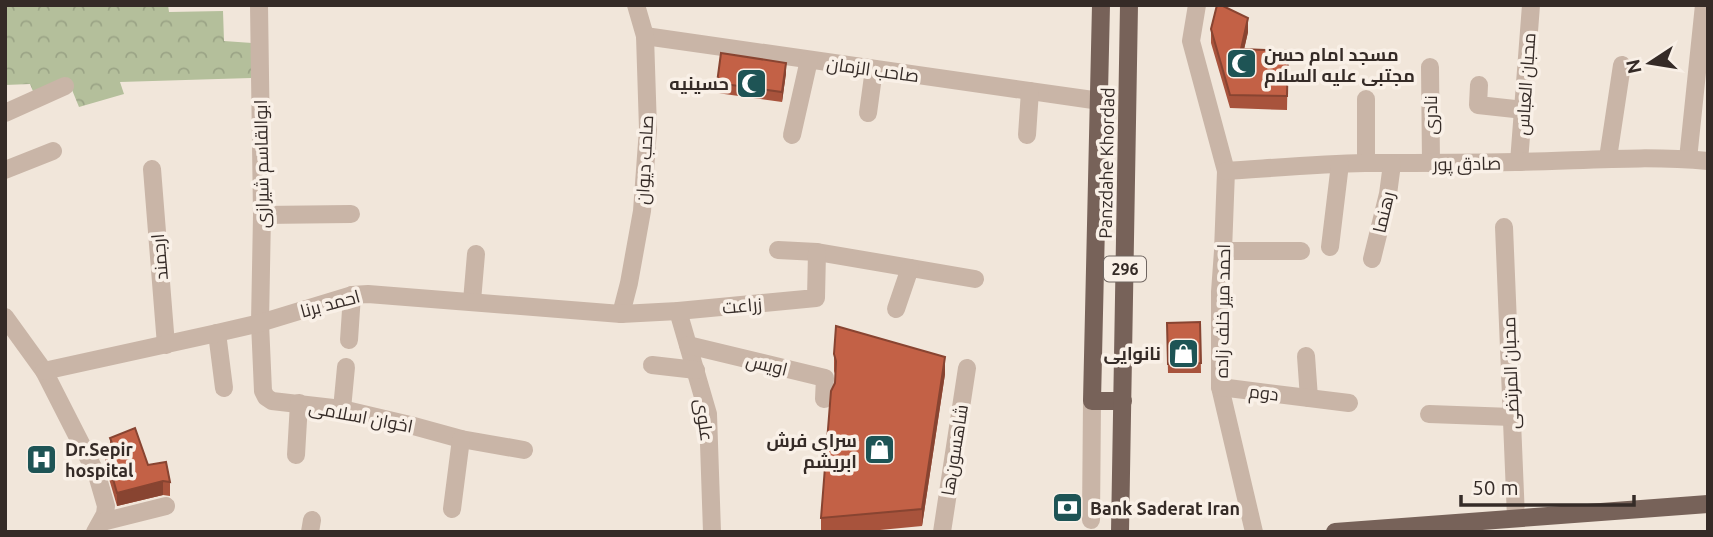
<svg xmlns="http://www.w3.org/2000/svg" width="1713" height="537" font-family="Ubuntu,Cairo,sans-serif">
  <defs>
    <pattern id="park-crowns" width="20" height="18" patternUnits="userSpaceOnUse" patternTransform="scale(1.75)"><rect width="20" height="18" fill="#b4bf9b"/><path d="M2 6a3 3 0 1 1 6 0M12 15a3 3 0 1 1 6 0" fill="none" stroke="#9ba486"/></pattern>
  </defs>
  <rect width="100%" height="100%" fill="#f1e6da"/>
  <path fill="url(#park-crowns)" d="M5,5H168L169,12L223,11L224,41L252,43L251,78L120,82L124,94L79,107L68,80L35,96L30,84L5,85Z"/>
  <g fill="none" stroke-linecap="round" stroke-linejoin="round">
    <path stroke="#c9b5a7" stroke-width="18" d="M1091,520L1092,401"/>
    <g stroke="#c9b5a7" stroke-width="18">
      <path d="M259,5L262,215L260,323L263,391L266,397L272,401L342,409L410,425L461,439L524,450"/>
      <path d="M1197,5L1191,41L1226,171L1223,251L1220,292V387L1254,532"/>
      <path d="M645,36L1100,101"/>
      <path d="M1430,67L1431,163"/>
      <path d="M1479,85L1478,105L1524,110"/>
      <path d="M5,113L65,86"/>
      <path d="M868,113L874,69"/>
      <path d="M792,135L809,60"/>
      <path d="M1027,135L1030,91"/>
      <path d="M1608,158L1622,65"/>
      <path d="M1688,159L1704,5"/>
      <path d="M1519,162L1531,5"/>
      <path d="M1366,163V99"/>
      <path d="M152,169L166,345"/>
      <path d="M5,170L53,151"/>
      <path d="M1226,171C1273,168 1319,164 1365,163C1415,163 1465,163 1515,162C1580,161 1643,155 1708,161"/>
      <path d="M262,215L351,214"/>
      <path d="M1504,227L1516,518"/>
      <path d="M1330,247L1340,164"/>
      <path d="M778,250L817,252L975,279"/>
      <path d="M1223,251H1301"/>
      <path d="M1372,259L1388,194L1392,164"/>
      <path d="M472,301L476,254"/>
      <path d="M896,309L910,268"/>
      <path d="M678,311L708,414L712,532"/>
      <path d="M621,314L629,283L642,211L648,129L645,36L636,5"/>
      <path d="M5,317L44,371L97,475L106,506L105,514L95,532"/>
      <path d="M217,333L224,388"/>
      <path d="M349,340L352,295"/>
      <path d="M688,345L825,378L824,399"/>
      <path d="M1306,356L1309,398"/>
      <path d="M652,365L696,370"/>
      <path d="M44,371L217,333L260,323L352,295L368,294L621,314L678,311L816,298L817,252"/>
      <path d="M1220,387L1349,403"/>
      <path d="M342,409L346,367"/>
      <path d="M1429,414L1512,417"/>
      <path d="M296,455L299,403"/>
      <path d="M452,509L461,439"/>
      <path d="M102,522L166,506"/>
      <path d="M310,532L312,520"/>
      <path d="M942,532L967,368"/>
    </g>
    <g stroke="#776259" stroke-width="18">
      <path d="M1101,5L1092,401H1123"/>
      <path d="M1120,532L1129,5"/>
      <path d="M1335,532L1708,504"/>
    </g>
  </g>
  <g fill="#a8533c">
    <path d="M1211,29L1248,32L1244,49L1288,51L1287,110L1230,108L1211,43Z"/>
    <path d="M786,73L782,102L717,93V83Z"/>
    <path d="M1200,322L1201,373H1168L1167,323Z"/>
    <path d="M834,354L945,374L922,526L859,532H821V518L835,383L836,376L834,371Z"/>
    <path d="M110,438L170,482V496L163,495L117,506L105,465V451L110,449Z"/>
  </g>
  <g fill="#884431">
    <path d="M1248,18V32L1241,63V49Z"/>
    <path d="M786,63V73L782,102V92Z"/>
    <path d="M945,357V374L922,526V509Z"/>
    <path d="M163,481V495L117,506V493Z"/>
  </g>
  <g fill="#c36146" stroke="#884431" stroke-width="2">
    <path d="M1217,5H1221L1248,18L1241,49L1288,51L1287,96L1230,95L1211,29Z"/>
    <path d="M721,53L786,63L782,92L717,83Z"/>
    <path d="M1200,322L1201,363L1168,364L1167,323Z"/>
    <path d="M836,326L945,357L922,509L821,518L831,391L835,383L836,361L834,354Z"/>
    <path d="M135,428L148,465L166,462L170,482L163,481L117,493L105,451L114,448L110,438Z"/>
  </g>
  <defs>
    <symbol id="mosque-square" viewBox="-11 -11 22 22"><rect x="-9" y="-9" width="18" height="18" rx="4" fill="#1e5455" stroke="#f9f0e7"/><path d="M3.5-4.9A6 6 0 1 0 3.5 4.9A5 5 0 1 1 3.5-4.9Z" fill="#fff"/></symbol>
    <symbol id="shop-square" viewBox="-11 -11 22 22"><rect x="-9" y="-9" width="18" height="18" rx="4" fill="#1e5455" stroke="#f9f0e7"/><path d="M-5-2.5h2.3a2.7 3.5 0 0 1 5.4 0H5L5.5 6h-11ZM-1.5-2.5h3a1.5 2.3 0 0 0-3 0Z" fill="#fff"/></symbol>
    <symbol id="hospital-square" viewBox="-11 -11 22 22"><rect x="-9" y="-9" width="18" height="18" rx="4" fill="#1e5455" stroke="#f9f0e7"/><path d="M-5-5h3v3.5h4V-5h3V5h-3V1.5h-4V5h-3Z" fill="#fff"/></symbol>
    <symbol id="bank-square" viewBox="-11 -11 22 22"><rect x="-9" y="-9" width="18" height="18" rx="4" fill="#1e5455" stroke="#f9f0e7"/><path d="M-6-4H6V4H-6ZM0-2.3a2.3 2.3 0 1 0 0 4.6a2.3 2.3 0 1 0 0-4.6Z" fill="#fff"/></symbol>
  </defs>
  <g fill-rule="evenodd">
    <use href="#mosque-square" x="1224" y="46" width="35" height="35"/>
    <use href="#mosque-square" x="734" y="66" width="35" height="35"/>
    <use href="#shop-square" x="1166" y="336" width="35" height="35"/>
    <use href="#shop-square" x="862" y="432" width="35" height="35"/>
    <use href="#hospital-square" x="24" y="442" width="35" height="35"/>
    <use href="#bank-square" x="1050" y="490" width="35" height="35"/>
  </g>
  <g text-anchor="middle" dominant-baseline="central" stroke-width="7" stroke-linejoin="round" paint-order="stroke">
    <rect fill="#f9f0e7" stroke="#706661" stroke-width="2" x="1104" y="256.5" width="42" height="25" rx="5"/>
    <g font-size="16" font-weight="bold" fill="#352b27">
      <text x="1125" y="269">296</text>
    </g>
    <g font-size="18" font-weight="bold" fill="#352b27" stroke="#f9f0e7" text-anchor="start">
      <text x="1264" y="54">مسجد امام حسن<tspan x="1264" dy="21">مجتبی علیه السلام</tspan></text>
      <text x="729" y="83" text-anchor="end">حسینیه</text>
      <text x="1161" y="353" text-anchor="end">نانوایی</text>
      <text x="857" y="440" text-anchor="end">سرای فرش<tspan x="857" dy="21">ابریشم</tspan></text>
      <text x="65" y="449">Dr.Sepir<tspan x="65" dy="21">hospital</tspan></text>
      <text x="1090" y="508">Bank Saderat Iran</text>
    </g>
    <g font-size="18" fill="#352b27" stroke="#f9f0e7">
      <text transform="translate(873 69) rotate(8)">صاحب الزمان</text>
      <text transform="translate(1525 84) rotate(-86)">محبان العباس</text>
      <text transform="translate(1430 115) rotate(-90)">نادری</text>
      <text transform="translate(644 160) rotate(-87)">صاحب دیوان</text>
      <text transform="translate(1106 163) rotate(-89)">Panzdahe Khordad</text>
      <text transform="translate(1467 163) rotate(-1)">صادق پور</text>
      <text transform="translate(261 164) rotate(-91)">ابوالقاسم شیرازی</text>
      <text transform="translate(1383 212) rotate(-77)">رهنما</text>
      <text transform="translate(159 257) rotate(-95)">ارجمند</text>
      <text transform="translate(330 303) rotate(-15)">احمد برنا</text>
      <text transform="translate(742 305) rotate(-5)">زراعت</text>
      <text transform="translate(1222 311) rotate(-89)">احمد میر خلف زاده</text>
      <text transform="translate(767 364) rotate(14)">اویس</text>
      <text transform="translate(1510 373) rotate(-92)">محبان المرتضی</text>
      <text transform="translate(1264 392) rotate(7)">دوم</text>
      <text transform="translate(361 416) rotate(11)">اخوان اسلامی</text>
      <text transform="translate(705 420) rotate(82)">علوی</text>
      <text transform="translate(954 450) rotate(-81)">شاهسون‌ها</text>
    </g>
  </g>
  <rect width="1713" height="537" fill="none" stroke="#352b27" stroke-width="14"/>
  <g transform="translate(1650 63) rotate(258)" stroke="#f9f0e7" stroke-width="5" paint-order="stroke">
  <path d="M0-5L12 26L0 18L-12 26Z" fill="#352b27"/>
  <text y="-10" font-size="19" font-weight="bold" text-anchor="middle" fill="#352b27">N</text>
  </g>
  <path d="M1461 495v10h173v-10" fill="none" stroke="#352b27" stroke-width="3.5"/>
  <text x="1472" y="495" font-size="21" fill="#352b27" stroke="#f9f0e7" stroke-width="5" paint-order="stroke">50 m</text>
</svg>
